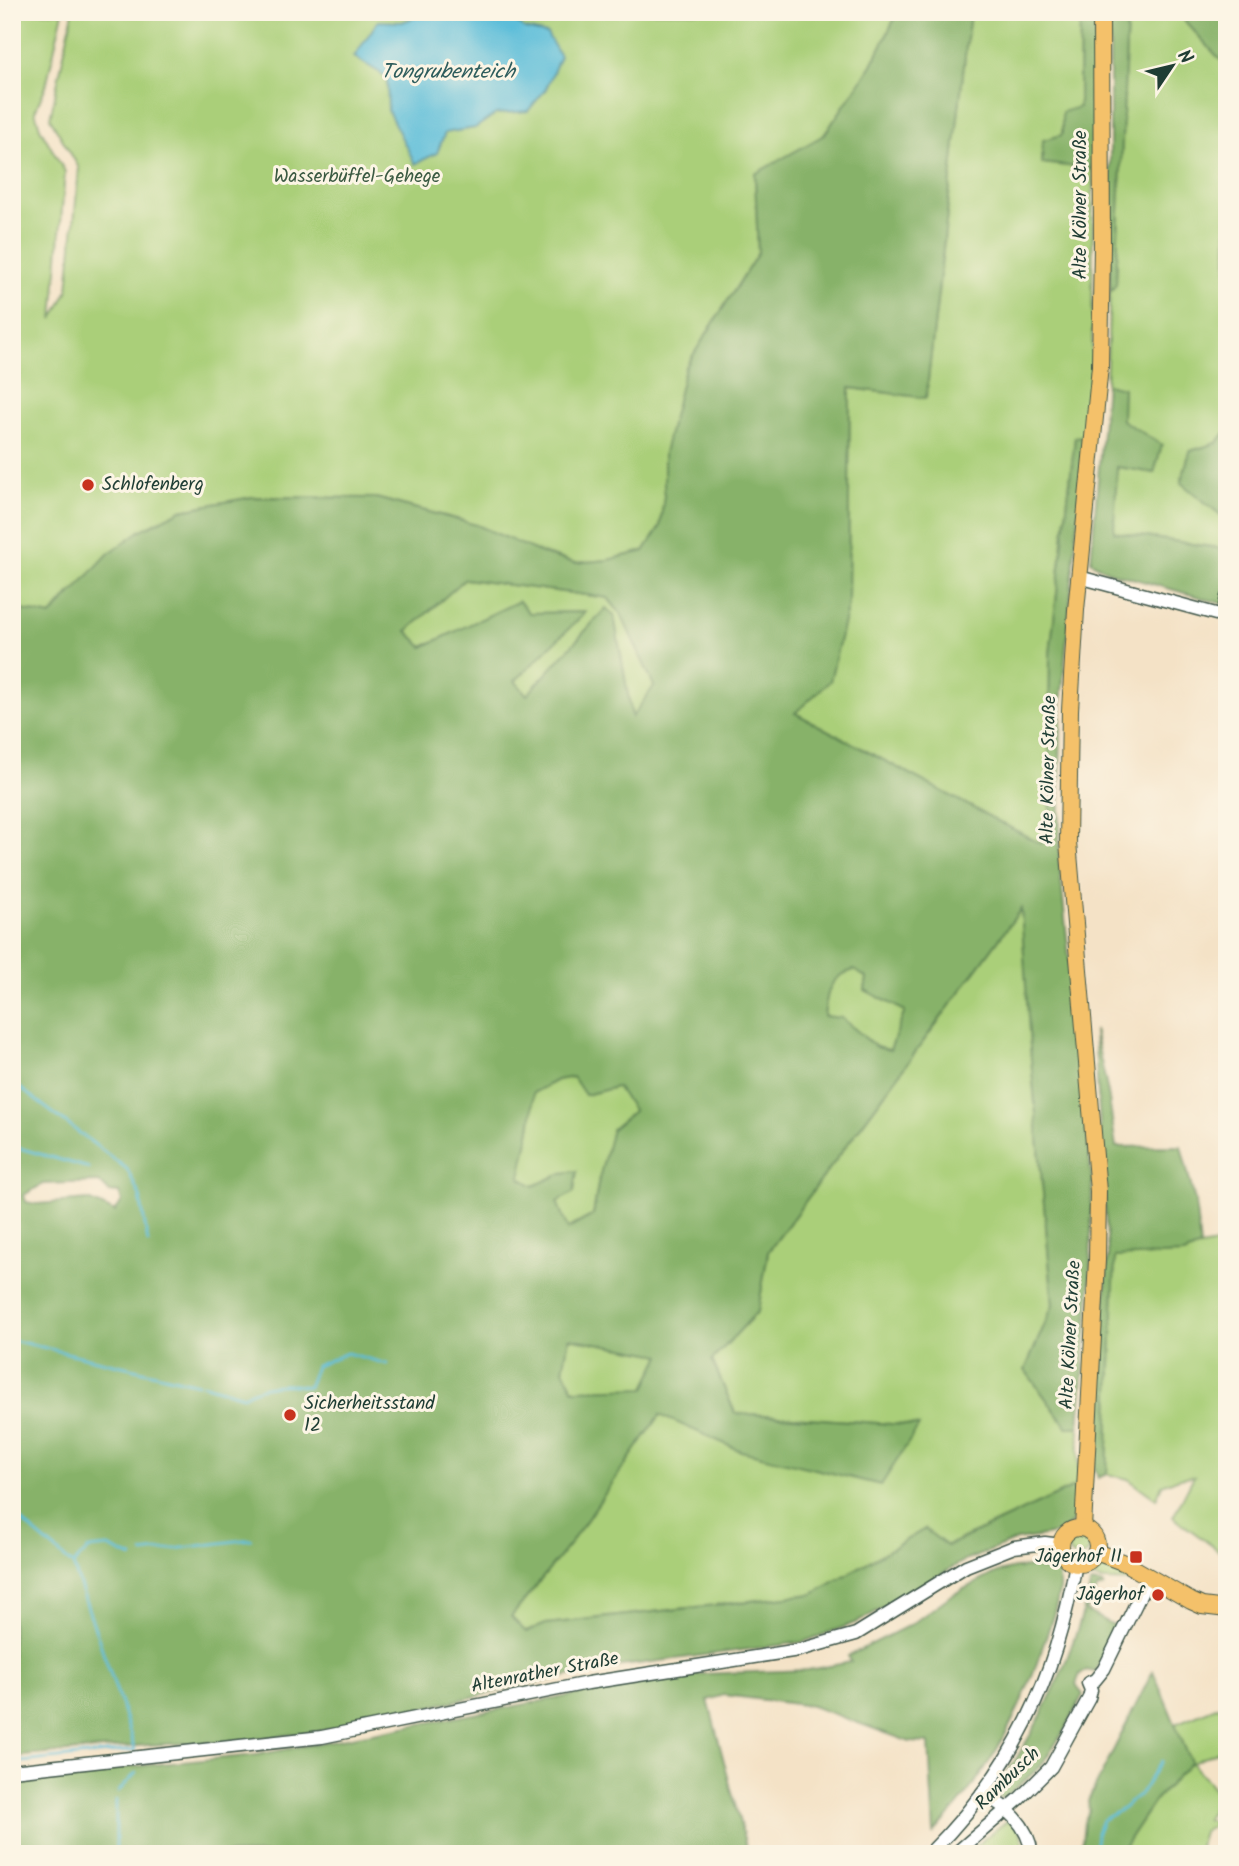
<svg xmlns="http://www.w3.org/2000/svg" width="1239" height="1866" font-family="Kalam,sans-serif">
  <rect width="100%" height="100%" fill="#fcf5e5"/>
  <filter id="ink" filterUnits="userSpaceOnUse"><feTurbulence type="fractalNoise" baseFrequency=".0143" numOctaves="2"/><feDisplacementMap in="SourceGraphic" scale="14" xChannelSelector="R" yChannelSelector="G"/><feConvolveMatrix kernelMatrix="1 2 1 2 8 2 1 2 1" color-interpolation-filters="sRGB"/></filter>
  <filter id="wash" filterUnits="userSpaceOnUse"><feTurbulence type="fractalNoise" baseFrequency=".00686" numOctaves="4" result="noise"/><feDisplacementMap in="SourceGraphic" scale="28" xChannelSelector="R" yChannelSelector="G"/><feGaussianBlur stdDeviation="1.57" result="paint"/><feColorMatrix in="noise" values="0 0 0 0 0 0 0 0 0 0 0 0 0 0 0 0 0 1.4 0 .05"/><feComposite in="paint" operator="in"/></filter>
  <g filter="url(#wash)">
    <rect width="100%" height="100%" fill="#f4e2c6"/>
    <g fill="#aacf79" stroke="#648656" stroke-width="2">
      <path d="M12,12H63L46,86L35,111L40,128L65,172L53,319L68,290L79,168L50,118L73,12H898L872,65L824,135L755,174L758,253L685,368L660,527L644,551L608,560L575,563L510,543L461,520L376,498L252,497L181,510L68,595L51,616L12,608Z"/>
      <path d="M970,12H1080L1079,107L1062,135L1043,141V163L1093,169L1092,360L1085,436L1075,437L1050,654L1049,740L1051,830L1041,844L795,713L830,680L848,604L850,388L926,398Z"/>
      <path d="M1129,12H1185L1183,19L1227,67V431L1217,443L1190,451L1181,482L1222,516L1225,549L1113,532L1123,388L1106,384L1110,292L1116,284L1127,20Z"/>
      <path d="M465,579L608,598L621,614L655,687L632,718L614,616L527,696L515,681L584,612L529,613L518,602L423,647L407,631Z"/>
      <path d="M1022,908L1030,1047L1053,1305L1025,1370L1067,1427H1079L1078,1485L946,1546L925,1529L813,1594L546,1624L526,1632L511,1617L569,1545L660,1415L824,1470L881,1484L918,1426L735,1413L712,1360L758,1311L768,1252Z"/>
      <path d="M854,970L867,978L865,990L905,1011L890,1050L876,1047L842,1019L824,1016C827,992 828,977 854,970Z"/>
      <path d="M573,1077L586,1095L617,1086L634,1111L599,1179L593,1215L567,1229L557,1202L562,1173L534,1186L520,1178C525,1150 534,1121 533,1093L557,1080Z"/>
      <path d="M1227,1242V1552L1222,1553L1173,1517L1194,1476L1179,1478L1162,1485L1156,1499L1128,1479L1107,1474L1115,1256L1184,1254L1200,1247Z"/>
      <path d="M569,1338L661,1355L645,1389L574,1390L563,1370Z"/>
      <circle cx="1079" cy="1546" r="11"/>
      <path d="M1097,1564L1121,1568L1139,1578L1140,1582L1104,1581L1084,1576L1087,1567Z"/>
      <path d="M1223,1704L1227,1714V1747L1192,1763L1220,1796L1206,1819L1218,1823L1203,1832L1197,1854H1119L1155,1800L1191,1762L1175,1724Z"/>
      <path d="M1009,1819L1020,1830L1026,1854H965Z"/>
    </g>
    <g fill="#87b269" stroke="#53784e" stroke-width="2" fill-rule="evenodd">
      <path d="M898,12H970L926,398L850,388L848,604L830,681L795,713L1041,844L1051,830L1049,740L1050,654L1075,437L1085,436L1061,703L1059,860L1092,1182L1090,1287L1079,1427H1067L1025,1370L1053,1305L1030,1047L1021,909L768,1252L758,1311L712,1360L735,1413L919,1426L881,1485L741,1451L660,1415L569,1545L511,1617L526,1632L546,1624L813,1594L925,1529L947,1546L1078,1485L1074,1520L1070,1525L1056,1534L1017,1540L962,1562L860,1621L803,1642L599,1669L320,1731L238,1741L148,1745L12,1757V608L51,616L108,554L141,530L181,510L252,497L376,498L477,525L546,555L575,563L608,560L644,551L660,527L664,495V453L685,368L758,253L755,174L824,135L872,65ZM465,579L608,598L621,614L654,686L632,717L614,616L606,608L527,695L515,681L586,612L529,613L519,601L423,647L407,631ZM854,970L867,978L865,990L905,1011L890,1050L876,1047L842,1018L824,1016C827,992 828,977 854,970ZM573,1077L585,1095L617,1087L634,1111L612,1129L599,1179L593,1215L568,1229L557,1202L574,1192L577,1171L562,1173L534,1186L520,1178C525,1150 534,1121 533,1093L557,1080ZM99,1182L109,1192L119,1193L122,1201L115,1212L89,1200L37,1204L26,1202L24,1195L43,1184ZM569,1338L661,1355L645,1388L574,1390L563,1370Z"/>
      <path d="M1080,12H1095L1093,169L1042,163L1043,140L1062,135V112L1079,107Z"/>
      <path d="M1110,12H1129L1127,20L1116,284L1110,292Z"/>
      <path d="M1185,12H1227V67L1183,19Z"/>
      <path d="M1106,384L1123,388L1122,420L1162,445L1154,473L1117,467L1114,532L1225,549L1222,516L1181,483L1190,451L1217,443L1227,431V605L1107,571L1091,561Z"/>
      <path d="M1094,1030L1108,1093L1116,1147L1181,1146L1195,1201L1200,1247L1184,1254L1115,1257L1107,1474L1098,1478L1094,1466L1108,1255Z"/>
      <path d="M1030,1567L1058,1572C1063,1591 1053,1616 1047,1634C1020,1716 992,1769 934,1833L929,1743L910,1742L812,1706L724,1695L708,1700L748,1854H12V1778L256,1755L590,1692L699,1674L808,1670L851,1662L848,1656L912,1624L950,1596L995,1573L1015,1568Z"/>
      <path d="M1091,1583L1103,1585L1104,1587L1097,1589L1086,1611L1116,1627L1095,1672L1087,1670L1080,1674L1076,1684L1083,1695L1064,1731L1040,1767L1003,1799L995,1792L997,1788C1040,1726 1073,1657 1091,1583Z"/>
      <path d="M1153,1671L1191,1762L1155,1800L1119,1854H1083L1081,1851L1084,1822L1089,1811L1088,1801Z"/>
    </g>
    <path fill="#5bbdd9" stroke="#3d7d86" stroke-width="2" d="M428,12H503L525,29L547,34L560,56L546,89L528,111L496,114L475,128L445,133L437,153L415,164L388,111L387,77L354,57L378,21L402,22Z"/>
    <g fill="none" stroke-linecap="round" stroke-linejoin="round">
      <g stroke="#5bbdd9" stroke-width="2.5">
        <path d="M12,401L16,394"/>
        <path d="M12,1082L127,1169L140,1196L148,1243"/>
        <path d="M12,1146L89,1168"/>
        <path d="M12,1340L198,1384"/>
        <path d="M202,1384L243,1396C262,1384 286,1383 308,1387L316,1366L347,1353L387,1364"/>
        <path d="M12,1513L73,1565L121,1704L135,1750L12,1763"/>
        <path d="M143,1553L251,1539"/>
        <path d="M73,1565L88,1549L108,1547L133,1558"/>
        <path d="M118,1792L136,1773"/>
        <path d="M116,1800V1854"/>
        <path d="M1095,1854L1097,1832L1102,1820L1122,1809L1141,1793L1161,1761"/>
      </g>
    </g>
  </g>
  <g filter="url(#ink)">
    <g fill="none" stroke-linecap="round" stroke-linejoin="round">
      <defs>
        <g id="minor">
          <path d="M1079,577L1227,617"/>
          <path d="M1223,616L1227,597"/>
          <path d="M1227,1685V1694"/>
          <path d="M12,1771L322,1737L588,1683L799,1650L856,1634L966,1566L1014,1547L1045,1543L1061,1545"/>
          <path d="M982,1793C1007,1807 1028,1824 1032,1854"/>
          <path d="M929,1854C1013,1771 1056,1679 1076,1563"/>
          <path d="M955,1854L1019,1799L1051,1767L1089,1698L1091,1690L1088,1683L1095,1680L1104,1669L1149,1577"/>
        </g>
        <g id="major">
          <path d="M1083,1528L1097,1260L1098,1191L1068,842L1070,710L1076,610L1100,366L1102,246L1101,12"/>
          <circle cx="1079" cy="1546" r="18"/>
          <path d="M1096,1552L1125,1563L1191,1601L1202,1606L1227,1609"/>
        </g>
      </defs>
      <use href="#minor" stroke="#3f564a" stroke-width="15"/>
      <use href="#major" stroke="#3f564a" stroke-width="18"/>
      <use href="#minor" stroke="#fff" stroke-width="12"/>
      <use href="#major" stroke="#f4c16a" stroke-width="16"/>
    </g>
  </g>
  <g fill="#c8321e" stroke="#fcf5e5" stroke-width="2.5">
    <circle cx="88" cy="485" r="7"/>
    <circle cx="290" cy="1415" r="7"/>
    <rect x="1129" y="1550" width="14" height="14" rx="3.5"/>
    <circle cx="1158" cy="1595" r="7"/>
  </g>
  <g text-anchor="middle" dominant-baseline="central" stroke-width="6" stroke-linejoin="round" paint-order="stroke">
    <g font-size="19" fill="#3b5a42" stroke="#fcf5e5">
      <text x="357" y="177">Wasserbüffel-Gehege</text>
    </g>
    <g font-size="19" fill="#1f3d34" stroke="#fcf5e5">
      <text transform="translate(1081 205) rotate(-90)">Alte Kölner Straße</text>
      <text transform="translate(1049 770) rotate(-89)">Alte Kölner Straße</text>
      <text transform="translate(1071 1335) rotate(-87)">Alte Kölner Straße</text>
      <text transform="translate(545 1673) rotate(-11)">Altenrather Straße</text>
      <text transform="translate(1008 1779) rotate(-44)">Rambusch</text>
    </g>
    <g font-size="19" fill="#1f3d34" stroke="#fcf5e5" text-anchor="start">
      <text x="102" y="485">Schlofenberg</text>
      <text x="304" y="1404">Sicherheitsstand<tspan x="304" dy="22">12</tspan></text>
      <text x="1122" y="1557" text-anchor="end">Jägerhof II</text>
      <text x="1144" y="1595" text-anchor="end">Jägerhof</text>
    </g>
    <g font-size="21" font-style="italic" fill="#2e5d5d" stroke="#fcf5e5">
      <text x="448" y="72">Tongrubenteich</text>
    </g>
  </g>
  <rect width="1239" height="1866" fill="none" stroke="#fcf5e5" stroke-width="42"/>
  <g transform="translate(1172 66) rotate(55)" stroke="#fcf5e5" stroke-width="5" paint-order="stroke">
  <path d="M0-5L12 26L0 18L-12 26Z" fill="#1f3d34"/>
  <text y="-10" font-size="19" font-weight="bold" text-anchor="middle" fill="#1f3d34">N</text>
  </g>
</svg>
